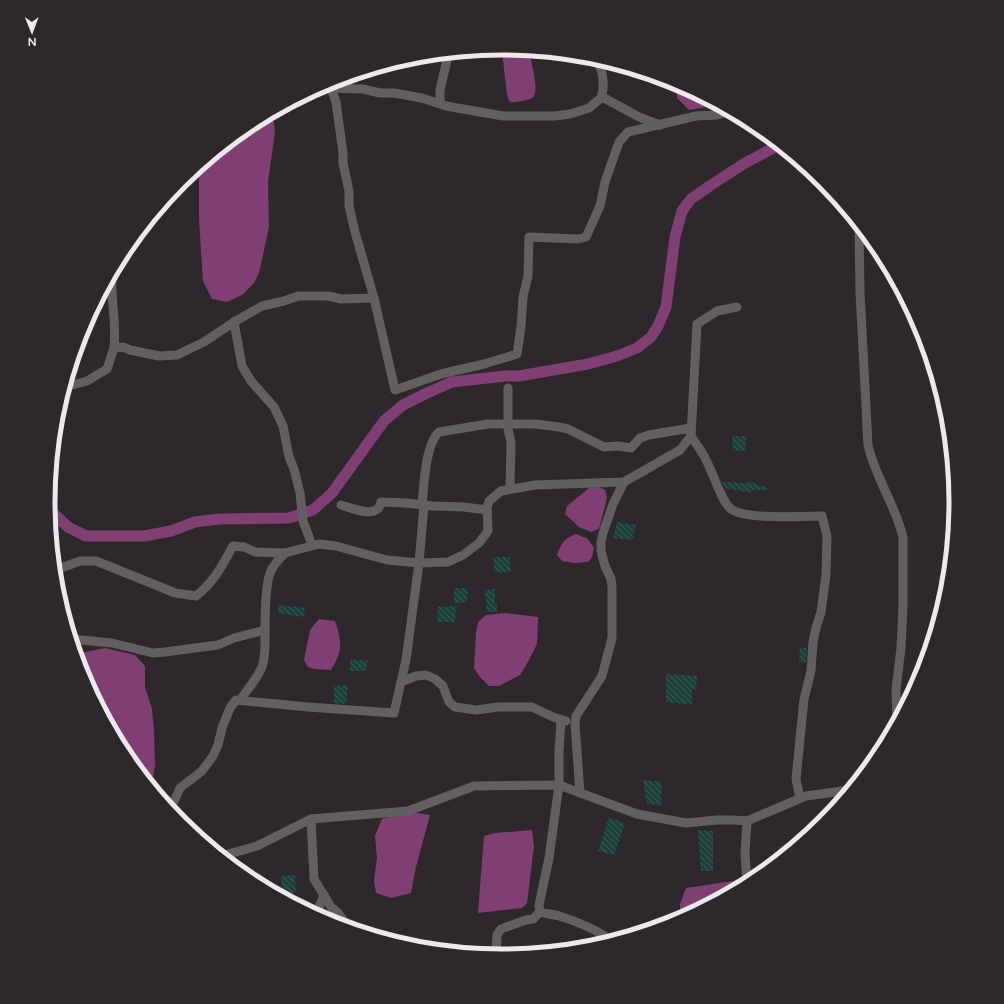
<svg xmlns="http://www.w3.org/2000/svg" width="1004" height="1004" font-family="'Varela Round',sans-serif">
  <defs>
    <pattern id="building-back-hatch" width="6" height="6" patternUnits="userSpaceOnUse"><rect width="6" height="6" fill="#1d423b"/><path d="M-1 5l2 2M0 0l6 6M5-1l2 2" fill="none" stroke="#3e5d58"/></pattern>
  </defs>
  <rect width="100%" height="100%" fill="#2e272c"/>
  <g fill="#803f73">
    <path d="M509,49L521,50L530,56C532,64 539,91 533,97C530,100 525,100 521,101C517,102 513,103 509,101L507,94L502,52Z"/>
    <path d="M676,83L717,105L689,110L677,98Z"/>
    <path d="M270,114L274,122L275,132L268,182L269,227L259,273L254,283L242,295L227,302L212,299L203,281L199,219V166L250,124Z"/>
    <path d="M598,487L605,490L607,498L599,529L591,532L579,527L565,514L567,506L589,488Z"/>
    <path d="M576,534L588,539L594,548L592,557L588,562L574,563L562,561L557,555C561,543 565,538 576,534Z"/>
    <path d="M505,613L538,617L537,644L528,662L520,675L499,686H489L479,676L474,668L476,632L478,622L486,615Z"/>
    <path d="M319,619L335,621C342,642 343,651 331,670L315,669L308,667L304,660L310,630Z"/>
    <path d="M105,648L135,655L145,666V687L152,709L154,732L155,764L152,784L150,786L124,754L82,676L77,659L81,653Z"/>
    <path d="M417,813L430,815L416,867L411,893L391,898L376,893L374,881L377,858L375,836L382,819L396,814Z"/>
    <path d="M532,830L534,846L527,903L522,908L478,913L484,836L495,833Z"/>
    <path d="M733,881L737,889L680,919V904L686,888Z"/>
  </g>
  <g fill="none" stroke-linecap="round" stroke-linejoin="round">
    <path stroke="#803f73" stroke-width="11" d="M49,509L68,527L86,536H144L171,531L195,522L219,519L289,518L313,510L332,493L384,421L403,405L425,394L452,382L505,376H519L588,364L617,356L637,348L651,337L658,326L666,307L675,237L682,211L691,199L711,185L745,163L779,145"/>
  </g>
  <g fill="url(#building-back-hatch)">
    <path d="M732,436H746V451H733Z"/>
    <path d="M748,481L770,489V490H751V493L725,488L722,482L747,483Z"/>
    <path d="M617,522L636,525L632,540L613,538Z"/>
    <path d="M493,557H510L511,572L495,573Z"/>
    <path d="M454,588H468L467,602L454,604Z"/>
    <path d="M495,589V604H497V612H487L485,590Z"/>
    <path d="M278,605L305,608L303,617L278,613Z"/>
    <path d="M456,606L455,622H437L438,607Z"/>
    <path d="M800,648H807L806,663L799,662Z"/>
    <path d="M350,659L368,661L366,671H350Z"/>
    <path d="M666,674L697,676L696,689H692V705L666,702Z"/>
    <path d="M348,685L346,704L334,703V686Z"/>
    <path d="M643,780L662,782L661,805L647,804Z"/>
    <path d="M609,818L625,823L614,855L598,851Z"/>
    <path d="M698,830L713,831V871H701Z"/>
    <path d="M295,875L296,893L282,894L281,876Z"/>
  </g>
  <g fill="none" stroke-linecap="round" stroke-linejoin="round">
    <g stroke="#625f61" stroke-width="9">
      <path d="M593,57C604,67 605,85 601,98"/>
      <path d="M326,84L330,85L336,102L343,153V163L349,191V206L355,232L374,298"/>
      <path d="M331,88L363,89L380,93H394L422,98L446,106L503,116H555L570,114L589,108L601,98L606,99L639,117L660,125"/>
      <path d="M440,103V90L447,60V53"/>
      <path d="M859,225L860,292L868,445C875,477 895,504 903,537V605L901,648L896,689L897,722"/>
      <path d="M112,274C110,298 117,323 114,348"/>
      <path d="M234,322L242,366L251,381L274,407L283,426L289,457L294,469L300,493L303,521L312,545"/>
      <path d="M65,387L87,381L107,369L114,348L123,347L130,350L159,356L177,355L204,342L234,322L262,306L284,301L298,296H328L341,299L374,298L395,390L441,374L484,364L517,354L521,327L523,297L528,276L529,237L578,239L586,237L600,206L605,182L619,142L628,132L696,116L717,115L729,111"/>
      <path d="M508,388V429L511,442L510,488"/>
      <path d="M691,436C696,444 702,451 706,460C712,470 722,503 731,509C745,520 803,516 822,516L827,536L826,575L821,612L816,628L813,642L811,671L804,699L796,779L800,798"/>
      <path d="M341,505C352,508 378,520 381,502L406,503L433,506L464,507L487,510"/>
      <path d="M422,505C424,486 425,445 439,432L488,424H535L559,427L568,429L604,447L618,446L631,448L640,438L649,435L691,428"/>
      <path d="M55,568H61L80,561H96L163,588L175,593L196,596C214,582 222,566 233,546L244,547L255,552L285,553L319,544L336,546L387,560L419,563L424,505"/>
      <path d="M71,639L112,643L153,653L165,652L218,645L234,638L265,630"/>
      <path d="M401,682L416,676L426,675L435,679L443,686L449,702L455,707L476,710L498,707H532L553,717L566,721"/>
      <path d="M240,700C247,690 257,679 262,667C266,656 265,643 265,631C265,615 265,588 270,573C273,565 279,559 285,553"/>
      <path d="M561,720L559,752V785L549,858L539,905L540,912C547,914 553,914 559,916C573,920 601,931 611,941"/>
      <path d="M580,793L575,724L576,716L602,676L612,638V587L611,579L605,566L601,551V542L603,533L613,504L624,482"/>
      <path d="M170,810L180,788L202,771L213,756L218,745L222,728L230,708L236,700L308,707L394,713L406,660L419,563L448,562L463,555L479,543L488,531L487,508L489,501L501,491L535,485L624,482L680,450L691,436L697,324L717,311L737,307"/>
      <path d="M311,819L314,879L331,907L339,914L348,927"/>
      <path d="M747,821L745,854L747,883"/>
      <path d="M221,856L257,846L311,819L408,811L474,786L559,785L637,814L686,823L717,820H733L747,821L806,796L850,790"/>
      <path d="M316,915L324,895"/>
      <path d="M496,955L497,935L501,929L526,920L533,919L540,912"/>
    </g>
  </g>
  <path d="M0 0H1004V1004H0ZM55 502a447 447 0 1 1 894 0a447 447 0 1 1-894 0Z" fill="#2e272c" fill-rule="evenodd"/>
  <path fill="none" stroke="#ece8eb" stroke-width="5" d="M55 502a447 447 0 1 1 894 0a447 447 0 1 1-894 0Z"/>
  <g transform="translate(32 32) rotate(179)" stroke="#2e272c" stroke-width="3" paint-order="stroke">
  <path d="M0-3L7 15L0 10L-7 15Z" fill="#ece8eb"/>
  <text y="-6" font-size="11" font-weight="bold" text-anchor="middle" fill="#ece8eb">N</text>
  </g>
</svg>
